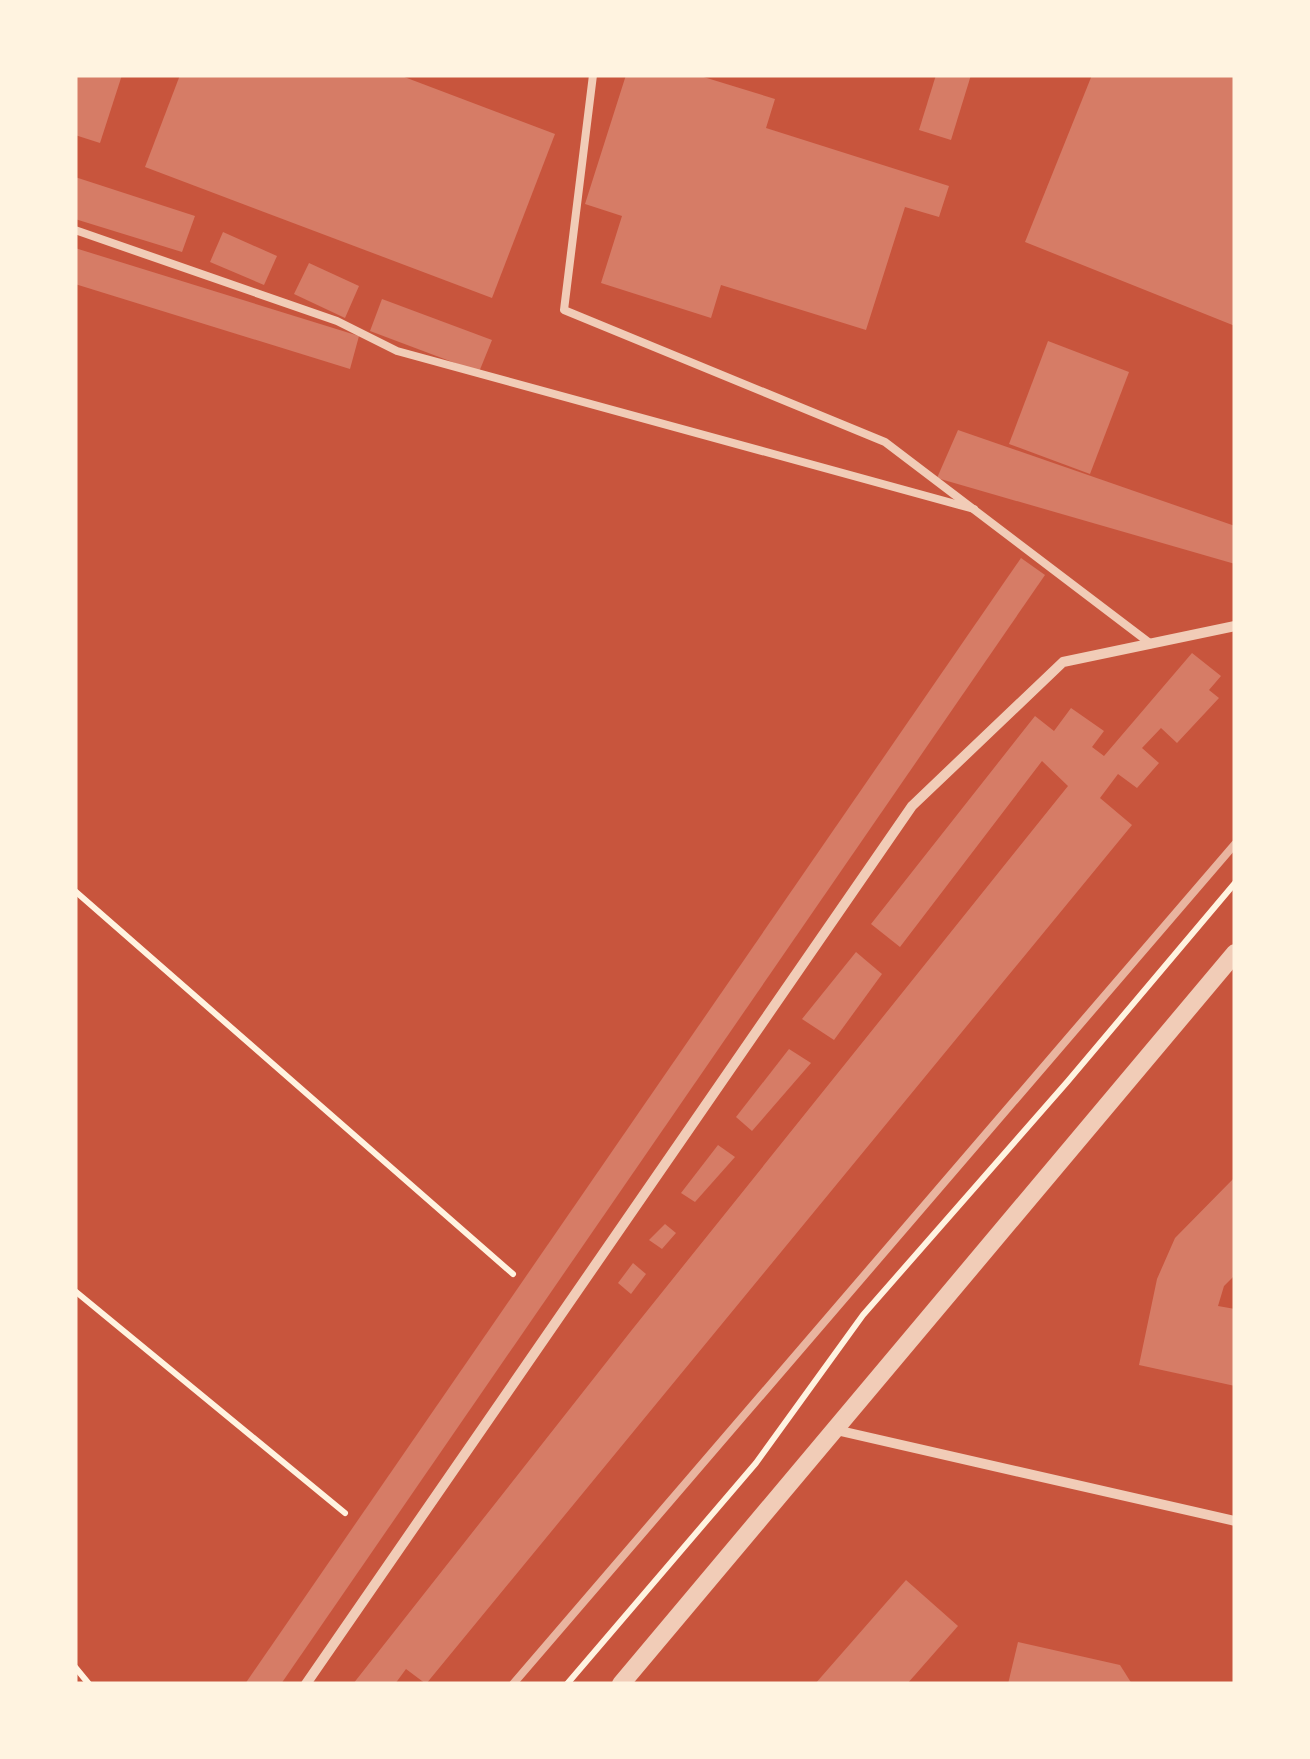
<svg xmlns="http://www.w3.org/2000/svg" width="1310" height="1759" font-family="'Fira Sans',sans-serif">
  <rect width="100%" height="100%" fill="#c8553d"/>
  <g fill="#d67c66">
    <path d="M75,75H122L100,143L75,135Z"/>
    <path d="M180,75H399L555,134L492,298L145,167Z"/>
    <path d="M626,75H697L775,99L766,128L949,186L939,217L905,207L866,330L721,285L711,318L601,283L622,216L585,204Z"/>
    <path d="M936,75H971L951,140L919,130Z"/>
    <path d="M1092,75H1235V326L1025,242Z"/>
    <path d="M75,177L195,216L182,252L75,219Z"/>
    <path d="M223,232L277,256L264,285L210,262Z"/>
    <path d="M75,248L359,336L350,369L75,284Z"/>
    <path d="M309,263L359,286L345,318L294,294Z"/>
    <path d="M382,299L492,340L479,372L370,331Z"/>
    <path d="M1048,341L1129,372L1090,474L1009,444Z"/>
    <path d="M958,430L1235,526V564L937,478Z"/>
    <path d="M1021,558L1045,575L281,1684H245Z"/>
    <path d="M1192,653L1221,676L1209,690L1219,698L1177,743L1161,728L1142,748L1159,763L1137,788L1118,774L1100,798L1132,825L426,1684L406,1669L395,1684H353L631,1331L1068,786L1042,761L900,947L871,924L1035,716L1054,731L1071,708L1104,731L1092,747L1104,756Z"/>
    <path d="M856,952L882,974L834,1040L802,1019Z"/>
    <path d="M789,1049L811,1063L752,1131L736,1117Z"/>
    <path d="M718,1145L735,1157L695,1202L681,1193Z"/>
    <path d="M1235,1177V1275L1224,1286L1218,1306L1235,1309V1386L1139,1365L1157,1279L1175,1238Z"/>
    <path d="M665,1224L676,1233L662,1249L649,1240Z"/>
    <path d="M633,1263L646,1274L631,1294L618,1283Z"/>
    <path d="M906,1580L958,1626L907,1684H815Z"/>
    <path d="M1018,1642L1120,1665L1132,1684H1008Z"/>
  </g>
  <g fill="none" stroke-linecap="round" stroke-linejoin="round">
    <g stroke="#fff3e0" stroke-width="6">
      <path d="M75,891L513,1274"/>
      <path d="M75,1291L345,1513"/>
      <path d="M75,1667L89,1684"/>
      <path d="M567,1684L756,1463L863,1315L1068,1081L1235,883"/>
    </g>
    <g stroke="#f1ccb7" stroke-width="8">
      <path d="M593,75L564,310L885,442L1151,644"/>
      <path d="M75,230L337,321L397,351L974,509"/>
    </g>
    <g stroke="#f1ccb7" stroke-width="10">
      <path d="M836,1430L1235,1521"/>
      <path d="M306,1684L912,806L1063,662L1235,626"/>
    </g>
    <path stroke="#f1ccb7" stroke-width="18" d="M621,1684L1235,953"/>
    <path stroke="#e9b49f" stroke-width="8" d="M513,1684L1235,844"/>
  </g>
  <rect width="1310" height="1759" fill="none" stroke="#fff3e0" stroke-width="155"/>
</svg>
